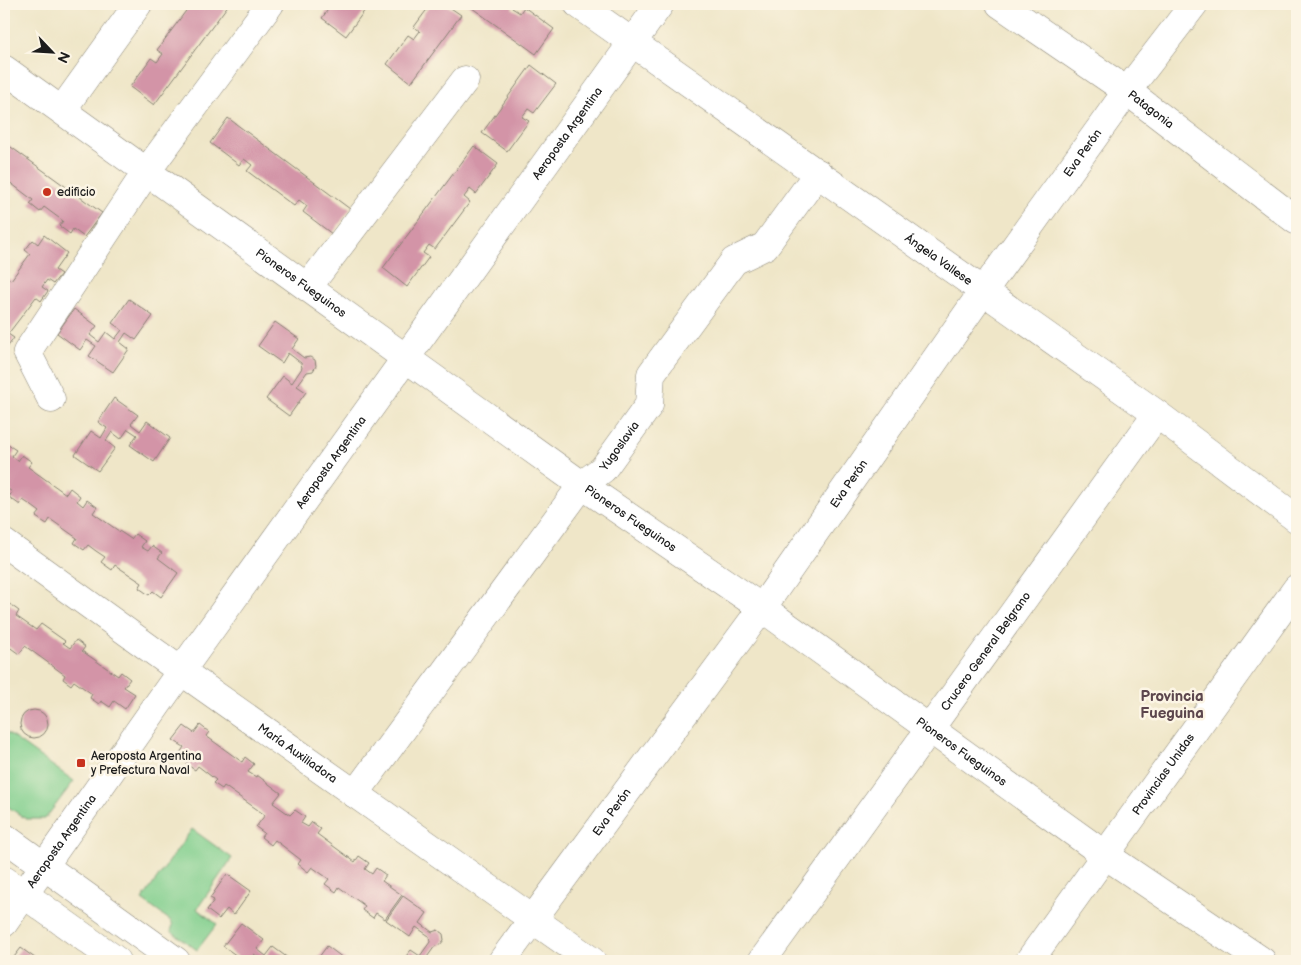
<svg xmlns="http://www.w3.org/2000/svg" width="1301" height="965" font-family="'Balsamiq Sans',sans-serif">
  <rect width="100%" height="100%" fill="#fcf5e5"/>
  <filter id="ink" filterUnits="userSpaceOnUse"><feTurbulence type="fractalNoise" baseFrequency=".02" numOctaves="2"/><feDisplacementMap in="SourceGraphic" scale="10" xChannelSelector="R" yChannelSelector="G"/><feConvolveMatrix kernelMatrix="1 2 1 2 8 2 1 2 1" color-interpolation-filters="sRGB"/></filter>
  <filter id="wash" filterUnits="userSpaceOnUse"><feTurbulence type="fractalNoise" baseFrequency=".0096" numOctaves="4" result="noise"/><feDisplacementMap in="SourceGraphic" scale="20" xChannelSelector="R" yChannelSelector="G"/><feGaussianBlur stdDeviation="1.12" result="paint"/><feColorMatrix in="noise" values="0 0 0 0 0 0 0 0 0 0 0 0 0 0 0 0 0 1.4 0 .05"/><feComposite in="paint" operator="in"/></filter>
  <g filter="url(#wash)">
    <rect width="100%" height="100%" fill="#efe6c8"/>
    <g fill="#82cf8e" stroke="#4f7655">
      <path d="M7,733L74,781L45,819H26L4,804V738Z"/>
      <path d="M192,829L232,858L197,909L217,924L197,950L171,931L173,925L171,921L142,900Z"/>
    </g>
    <g id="blocks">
      <g fill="#d394a7">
        <path d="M191,4H195L198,6L200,4H229L154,105L130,87L151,58L157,62L163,54L157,50Z"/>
        <path d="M332,4H365L368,6L346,36L322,18Z"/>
        <path d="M431,4H445L461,15L411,83L387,64L408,35L414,39L420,31L414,27Z"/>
        <path d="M469,4H514L512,8L520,13L524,7L554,29L536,54L468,5Z"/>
        <path d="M531,65L556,84L534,113L528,109L522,117L529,121L507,151L482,133Z"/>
        <path d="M228,118L350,209L332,234L303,212L307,206L299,200L294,206L247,171L252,165L244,159L239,165L210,143Z"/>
        <path d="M4,142L102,213L84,237L73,229L70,234L59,226L63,221L44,207L40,212L30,204L33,200L4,178Z"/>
        <path d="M474,146L498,164L476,194L470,189L464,197L470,202L435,249L429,245L423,253L429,257L407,287L383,268Z"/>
        <path d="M44,235L67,253L55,270L61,274L53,284L47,280L42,287L48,291L41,301L36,297L21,317L8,334L14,338L6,349L4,347V280L6,277L11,280L30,254L25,250L33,240L38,244Z"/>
        <path d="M129,299L153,316L136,340L126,333L120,342L129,349L113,372L89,356L96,346L87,340L80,350L57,333L74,309L97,326L90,335L99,342L106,332L115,339L122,330L112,323Z"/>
        <path d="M275,322L299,339L292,349L304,358L310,357L315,360L316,366L313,371L307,372L297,386L306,392L289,416L266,399L283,376L292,383L302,368L301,363L288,353L282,363L258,346Z"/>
        <path d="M114,398L138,415L131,424L140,431L147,421L170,438L154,462L130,445L137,435L128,429L121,439L112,432L106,441L115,448L98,471L75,455L91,431L101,438L107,428L98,422Z"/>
        <path d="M5,443L16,450L12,456L18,461L22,455L32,462L28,467L66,494L70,488L80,496L77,501L83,506L87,500L97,507L93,513L113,527L131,539L135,534L145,541L141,547L148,551L152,546L162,553L158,558L178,573L161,597L153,591L149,595L139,588L142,583L115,565L112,570L101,562L105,557L96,551L88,545L84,550L74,543L77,538L50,519L47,524L36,517L40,512L32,506L23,500L20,505L9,497L12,492L4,486V445Z"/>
        <path d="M4,600L19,611L16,616L36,630L41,624L65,641L63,643L70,648L76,640L85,647L82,651L118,676L121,672L130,679L124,687L135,694L125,709L114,701L110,707L101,701L99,704L90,698L92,694L74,681L71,685L63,679L65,675L25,646L19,654L8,646L4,651Z"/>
        <circle cx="34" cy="724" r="14"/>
        <path d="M200,725L209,732L206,736L242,762L245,757L254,764L248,772L256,777L257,775L281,793L273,803L290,815L295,810L305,817L301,823L308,827L312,822L321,829L317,834L355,862L359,856L369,863L365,869L372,874L376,868L386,875L382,881L402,895L385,919L376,913L373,918L362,910L365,906L339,887L336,892L325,884L329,879L312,867L308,872L298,864L301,860L275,840L271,845L261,837L264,833L256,827L265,815L224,786L222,789L213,783L216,780L198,766L195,770L186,764L189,760L180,753L184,747L173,740L184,726L194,733Z"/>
        <path d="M227,874L251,891L234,915L227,909L219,919L207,910L214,900L210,898Z"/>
        <path d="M403,896L427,913L420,923L432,932L438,930L443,934L444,940L440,945L435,946L425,960L427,961H402L411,950L420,956L430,942L429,936L416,927L410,937L386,920Z"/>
        <path d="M241,923L264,940L257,949L266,956L273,947L292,961H263L254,954L249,961H244L223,946Z"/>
        <path d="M327,946L347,961H316Z"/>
        <path d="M21,948L39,961H11Z"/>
      </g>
    </g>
  </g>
  <g filter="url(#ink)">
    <use href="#blocks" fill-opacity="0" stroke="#868172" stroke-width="1"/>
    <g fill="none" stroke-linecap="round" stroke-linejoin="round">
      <defs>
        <g id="minor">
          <path id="s1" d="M578,4L1157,414L1297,519"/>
          <path id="s2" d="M1000,4L1127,91L1297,221"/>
          <path id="s3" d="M4,69L582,485L762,608L1105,855L1262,961"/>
          <path d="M62,110L138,4"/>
          <path d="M308,287L465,80"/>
          <path d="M51,399L27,352L147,171L270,4"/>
          <path id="s4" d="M4,543L181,671L592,961"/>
          <path id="s5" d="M355,794L582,485L603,469L649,405L651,374L734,261L765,246L818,173"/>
          <path id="s6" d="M4,923L181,671L660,4"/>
          <path id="s7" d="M502,961L762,608L984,290L1127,91L1194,4"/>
          <path id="s8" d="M762,961L1157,414"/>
          <path id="s9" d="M1029,961L1297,588"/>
        </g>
        <g id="secondary">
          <path d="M4,837L176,961"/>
          <path d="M4,880L117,961"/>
        </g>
      </defs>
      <use href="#minor" stroke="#868172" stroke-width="29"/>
      <use href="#secondary" stroke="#868172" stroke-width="29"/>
      <use href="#minor" stroke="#fff" stroke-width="28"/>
      <use href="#secondary" stroke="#fff" stroke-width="28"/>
    </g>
  </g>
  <g fill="#c8321e" stroke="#fcf5e5" stroke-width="2">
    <circle cx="47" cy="192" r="5"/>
    <rect x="76" y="758" width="10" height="10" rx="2.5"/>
  </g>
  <g text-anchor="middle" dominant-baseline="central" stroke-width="5" stroke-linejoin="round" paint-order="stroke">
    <g font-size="12" fill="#1c1c1c" stroke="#fcf5e5">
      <text stroke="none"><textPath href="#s2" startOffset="184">Patagonia</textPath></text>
      <text stroke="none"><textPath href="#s6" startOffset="970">Aeroposta Argentina</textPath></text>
      <text stroke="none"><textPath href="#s7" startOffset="995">Eva Perón</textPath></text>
      <text stroke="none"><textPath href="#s1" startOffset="442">Ángela Vallese</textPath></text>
      <text stroke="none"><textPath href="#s3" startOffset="366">Pioneros Fueguinos</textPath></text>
      <text stroke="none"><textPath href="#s5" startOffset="438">Yugoslavia</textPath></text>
      <text stroke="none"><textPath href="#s6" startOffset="565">Aeroposta Argentina</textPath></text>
      <text stroke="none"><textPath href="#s7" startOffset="590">Eva Perón</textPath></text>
      <text stroke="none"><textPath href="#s3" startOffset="771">Pioneros Fueguinos</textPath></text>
      <text stroke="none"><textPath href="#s8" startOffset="382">Crucero General Belgrano</textPath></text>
      <text stroke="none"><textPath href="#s3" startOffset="1176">Pioneros Fueguinos</textPath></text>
      <text stroke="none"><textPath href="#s4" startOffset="361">María Auxiliadora</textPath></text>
      <text stroke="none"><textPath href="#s9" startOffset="230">Provincias Unidas</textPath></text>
      <text stroke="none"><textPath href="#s7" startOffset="185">Eva Perón</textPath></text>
      <text stroke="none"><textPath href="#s6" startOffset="100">Aeroposta Argentina</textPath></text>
    </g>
    <g font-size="12" fill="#1c1c1c" stroke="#fcf5e5" text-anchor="start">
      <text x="57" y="192">edificio</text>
      <text x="91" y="756">Aeroposta Argentina<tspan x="91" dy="14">y Prefectura Naval</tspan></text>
    </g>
    <g font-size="15" font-weight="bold" fill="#5c464d" stroke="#fcf5e5">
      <text x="1172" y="696">Provincia<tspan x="1172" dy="17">Fueguina</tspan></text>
    </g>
  </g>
  <rect width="1301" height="965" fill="none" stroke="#fcf5e5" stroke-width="20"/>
  <g transform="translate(52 52) rotate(115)" stroke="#fcf5e5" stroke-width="4" paint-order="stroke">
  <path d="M0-4L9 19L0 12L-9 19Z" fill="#1c1c1c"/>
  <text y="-8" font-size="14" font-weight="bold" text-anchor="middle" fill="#1c1c1c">N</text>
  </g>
</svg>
